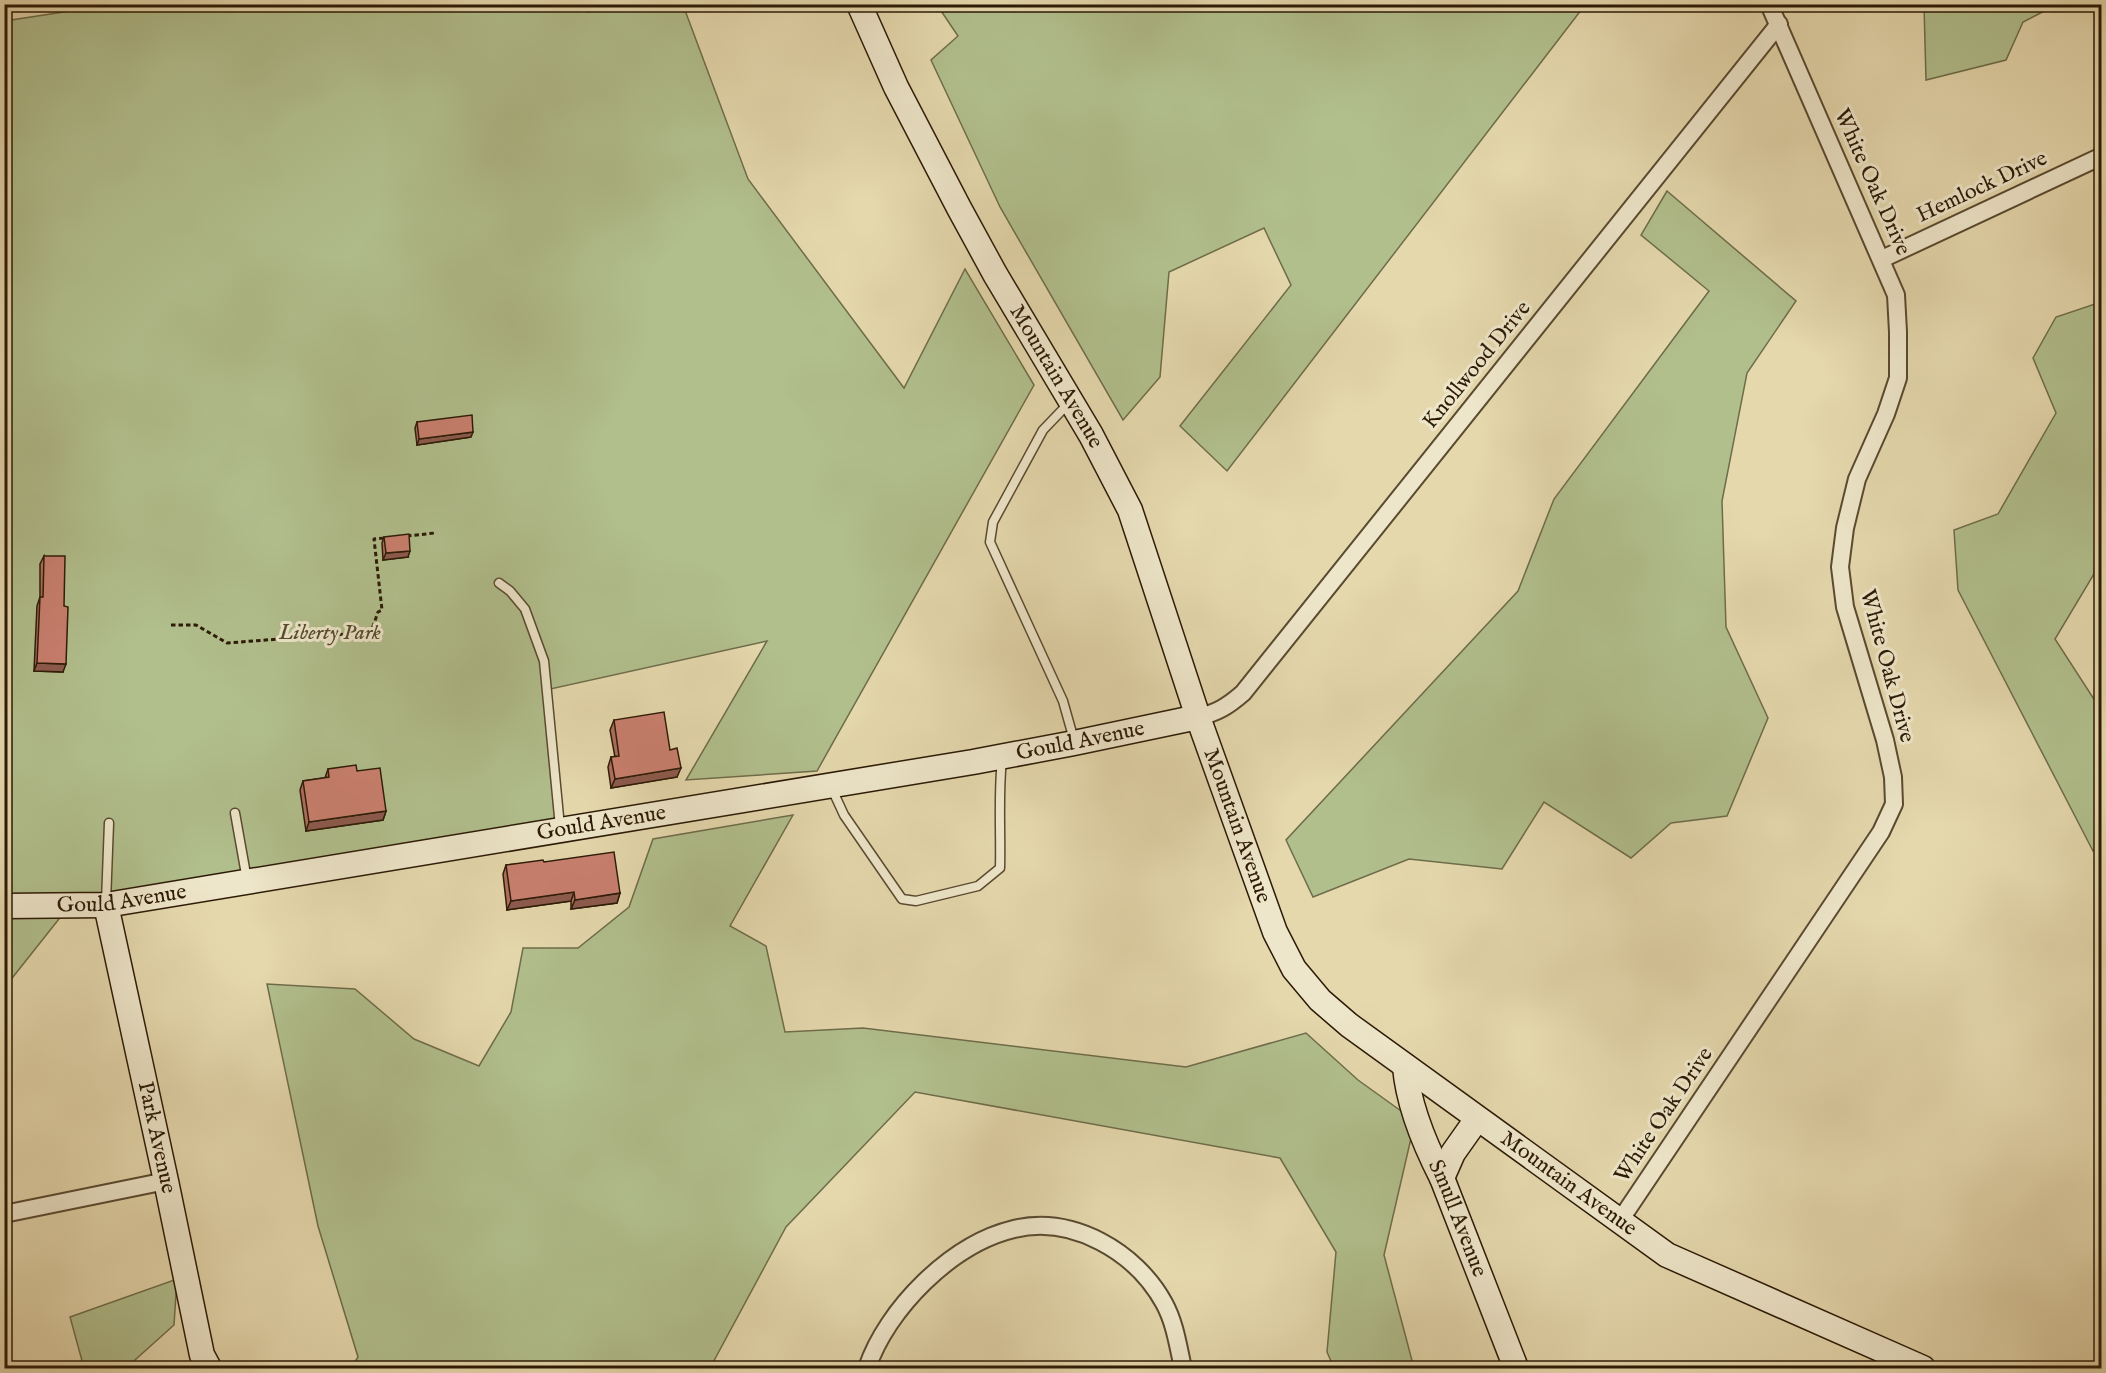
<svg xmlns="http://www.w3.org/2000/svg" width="2106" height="1373" font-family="'IM FELL English',serif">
  <rect width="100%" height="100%" fill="#e5d8ad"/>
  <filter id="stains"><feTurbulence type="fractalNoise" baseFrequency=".00333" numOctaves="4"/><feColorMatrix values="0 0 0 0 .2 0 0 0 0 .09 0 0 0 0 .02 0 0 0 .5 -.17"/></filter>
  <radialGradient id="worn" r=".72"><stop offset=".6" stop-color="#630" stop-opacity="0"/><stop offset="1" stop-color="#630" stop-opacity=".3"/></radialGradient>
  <g fill="#b1bf8d" stroke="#6e6c4a" stroke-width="1.5">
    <path d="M116,4H585L587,12L646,5H683L748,179L904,388L965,269L1034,385L817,771L686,780L767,641L550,689L564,830L74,900L5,987V21Z"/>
    <path d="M937,5H1585L1227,471L1180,426L1291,285L1264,228L1169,272L1160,377L1123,420L1000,207L931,60L958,36Z"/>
    <path d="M1924,5V4L2056,5L2023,22L2006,60L1926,80Z"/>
    <path d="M1667,191L1796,301L1747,373L1722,501L1726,627L1768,718L1727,816L1671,823L1631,858L1544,802L1502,869L1409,859L1313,897L1286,840L1518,591L1554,499L1709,291L1641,235Z"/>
    <path d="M2101,302L2102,443L2094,574L2055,639L2101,710V841L2093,851L1958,590L1954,530L1998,514L2056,413L2033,358L2056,317Z"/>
    <path d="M793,815L730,926L766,946L785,1032L863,1028L1186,1067L1306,1033L1358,1080L1415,1121L1384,1255L1414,1368H1334L1327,1352L1336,1252L1280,1158L915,1092L786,1227L710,1368H351L358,1357L318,1226L267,984L355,989L414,1039L479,1066L511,1012L523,948H578L629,907L653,839Z"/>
    <path d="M177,1279L174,1325L126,1368H84L70,1317Z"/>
  </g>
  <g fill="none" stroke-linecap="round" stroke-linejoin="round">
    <defs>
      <g id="lane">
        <path d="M1068,404L1043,430L993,522L990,542L1063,701L1074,740"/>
        <path d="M499,583L510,591L525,609L544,661L560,827"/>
        <path d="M832,789L844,815L902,899L916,901L978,886L1000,868C1001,832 998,795 1002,759"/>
        <path d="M235,813L247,880"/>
        <path d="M106,902L109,823"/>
      </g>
      <g id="street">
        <path d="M1882,259L2102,156"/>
        <path d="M1198,717C1217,713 1228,706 1243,693L1779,24"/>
        <path d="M4,1214L166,1181"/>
        <path d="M1619,1222L1881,832L1894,804L1893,777L1885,740L1845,607L1840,567L1845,528L1857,479L1886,414L1898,378V332L1896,295L1769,4"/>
        <path d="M867,1368C887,1309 951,1244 1014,1229C1073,1215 1136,1252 1164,1303C1175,1323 1178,1346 1183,1368"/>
      </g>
      <g id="secondary">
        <path id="s1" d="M859,4L896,87L959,208L995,274L1091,435L1130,510L1198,717L1275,932L1294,969L1320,1000L1349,1025L1667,1255L1923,1368"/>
        <path id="s2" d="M106,905L166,1181L202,1355L209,1368"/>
        <path id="s3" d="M4,906L106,905L973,762L1074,743L1198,717"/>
        <path id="s4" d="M1405,1066C1408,1105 1424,1143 1442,1178L1516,1368"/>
        <path d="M1442,1178L1453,1153L1477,1119"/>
      </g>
    </defs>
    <use href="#lane" stroke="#5a4a30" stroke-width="11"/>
    <use href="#street" stroke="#5a4a30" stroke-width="20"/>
    <use href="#secondary" stroke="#2c1a06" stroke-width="27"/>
    <g stroke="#2c1a06" stroke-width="3" stroke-dasharray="4.5 3" stroke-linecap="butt">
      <path d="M407,536L435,533"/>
      <path d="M171,625H196L227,643L371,632L378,612L382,610L374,539L385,538"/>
    </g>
    <use href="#lane" stroke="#eee6ca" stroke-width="8"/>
    <use href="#street" stroke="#eee6ca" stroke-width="16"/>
    <use href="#secondary" stroke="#eee6ca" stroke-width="24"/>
  </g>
  <g fill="#ae6e60" stroke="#2c1a06" stroke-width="1.5">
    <path d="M417,422L471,437L417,445L415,428Z"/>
    <path d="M384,537L408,557L383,560L382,543Z"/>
    <path d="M44,556L63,672L34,671L37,606L40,597V564Z"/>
    <path d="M614,720L670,750L677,777L611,788L608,767L611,757H615L610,730Z"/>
    <path d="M328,769L357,771L386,811L383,820L306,831L300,790L303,781L325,778Z"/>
    <path d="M544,862L620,893L617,903L571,909V901L507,910L503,874L506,865Z"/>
  </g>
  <g fill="#8d5a4e" stroke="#2c1a06" stroke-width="1.5">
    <path d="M473,432L471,437L417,445L419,439Z"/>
    <path d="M410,551L408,557L383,560L386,553Z"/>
    <path d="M37,663L66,664L63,672L34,671Z"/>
    <path d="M681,768L677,777L611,788L615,779Z"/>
    <path d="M386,811L383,820L306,831L309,822Z"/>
    <path d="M574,892L571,901L507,910L511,901Z"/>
    <path d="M620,893L617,903L571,909L575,900Z"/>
  </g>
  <g fill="#ca8070" stroke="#2c1a06" stroke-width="1.5">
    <path d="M472,415L473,432L419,439L417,422Z"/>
    <path d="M409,534L410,551L386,553L384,537Z"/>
    <path d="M44,556H65L64,606L68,607L66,664L37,663L40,597H43Z"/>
    <path d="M664,712L670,750L677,748L681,768L615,779L611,757L619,756L614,720Z"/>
    <path d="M356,765L357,771L380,768L386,811L309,822L303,781L329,777L328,769Z"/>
    <path d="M614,852L620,893L575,900L574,892L511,901L506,865L543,860L544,862Z"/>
  </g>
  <g text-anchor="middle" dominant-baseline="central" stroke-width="6" stroke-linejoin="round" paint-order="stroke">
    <g font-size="22" fill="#2c1a06" stroke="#eee6ca">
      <text transform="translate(1872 182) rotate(66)">White Oak Drive</text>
      <text transform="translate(1982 187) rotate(-25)">Hemlock Drive</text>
      <text transform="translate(1477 365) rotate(-51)">Knollwood Drive</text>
      <text stroke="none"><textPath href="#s1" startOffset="422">Mountain Avenue</textPath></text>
      <text transform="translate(1887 666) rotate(75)">White Oak Drive</text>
      <text stroke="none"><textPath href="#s3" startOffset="1090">Gould Avenue</textPath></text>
      <text stroke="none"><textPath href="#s3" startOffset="604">Gould Avenue</textPath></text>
      <text stroke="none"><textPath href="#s1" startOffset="908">Mountain Avenue</textPath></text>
      <text stroke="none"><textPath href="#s3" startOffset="118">Gould Avenue</textPath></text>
      <text transform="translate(1664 1115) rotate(-56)">White Oak Drive</text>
      <text stroke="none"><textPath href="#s2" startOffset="238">Park Avenue</textPath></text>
      <text stroke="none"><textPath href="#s1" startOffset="1412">Mountain Avenue</textPath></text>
      <text stroke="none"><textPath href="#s4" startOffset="162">Smull Avenue</textPath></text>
    </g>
    <g font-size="22" font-style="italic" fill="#544c2e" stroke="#eee6ca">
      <text x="330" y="633">Liberty Park</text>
    </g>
  </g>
  <rect width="2106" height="1373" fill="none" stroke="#e5d8ad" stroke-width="24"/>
  <rect x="6" y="6" width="2094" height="1361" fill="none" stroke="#2c1a06" stroke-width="3"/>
  <rect x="12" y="12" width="2082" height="1349" fill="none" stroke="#2c1a06" stroke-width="1.5"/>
  <rect width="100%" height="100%" filter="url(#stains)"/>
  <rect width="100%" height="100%" fill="url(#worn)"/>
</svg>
